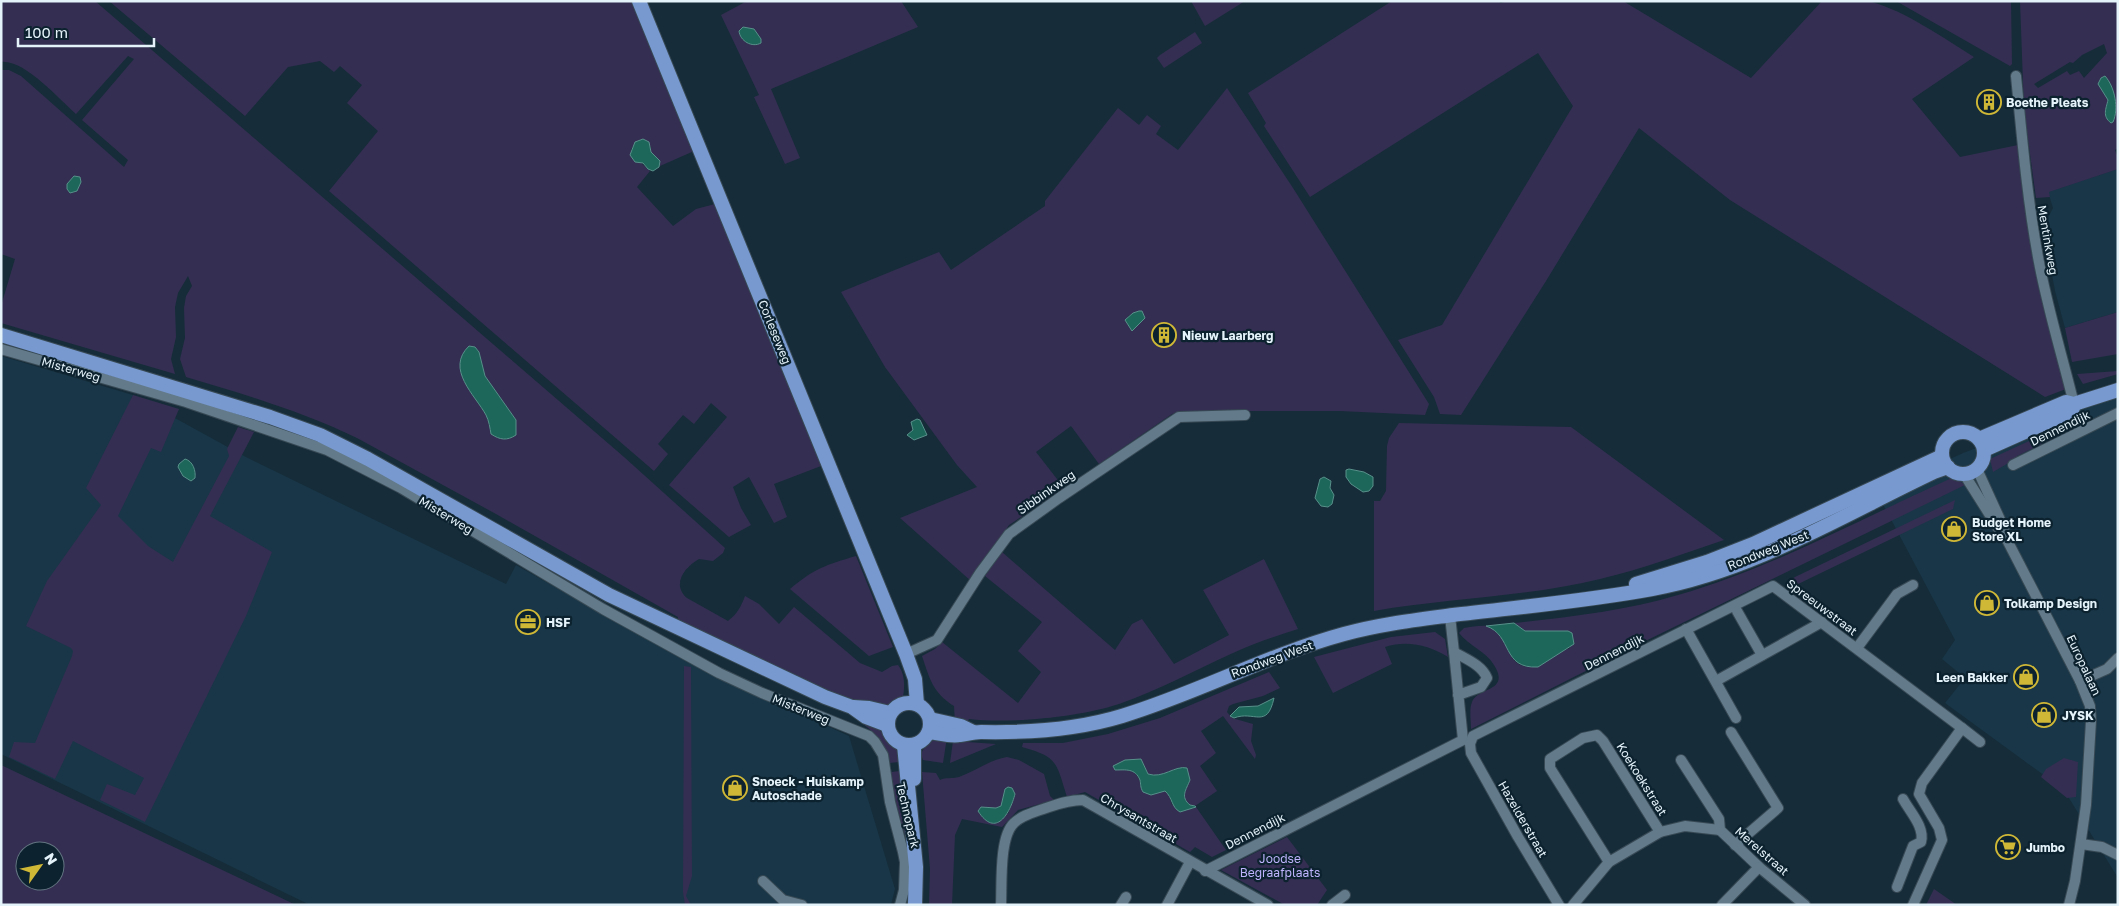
<svg xmlns="http://www.w3.org/2000/svg" width="2119" height="906" font-family="'Golos Text',sans-serif">
  <rect width="100%" height="100%" fill="#162c39"/>
  <g fill="#183647">
    <path d="M2118,169V312L2065,328L2055,291L2043,227L2053,208L2048,192Z"/>
    <path d="M1,356L133,395L246,457L506,584L516,565L687,662L849,736L895,889L891,905H310L1,754Z"/>
    <path d="M2118,395V878L2064,790L1945,703L1965,678L1942,659L1955,640L1877,493L1963,453Z"/>
  </g>
  <g fill="#342e52" fill-rule="evenodd">
    <path d="M1,1H95L624,457L725,548L723,553L713,561L699,559C685,567 671,584 687,598L728,621C737,614 741,607 745,596L759,604L779,624L794,607L860,663L882,672L892,666L898,665C905,674 905,686 903,697L892,705L881,708L843,696L773,669L678,623V617L496,514L357,438C303,412 244,394 186,377L180,359L185,338L184,308L186,296L192,286L188,276L178,293L175,307L176,337L171,359L175,374L1,323V306L15,259L1,254V70H9L21,76L124,167L128,160L82,120L134,59L128,56L76,114C59,99 24,59 1,62ZM469,347H475L479,351L485,376L516,420L491,434C490,428 489,421 486,415C475,396 446,368 469,347Z"/>
    <path d="M109,1H633L694,151L660,166L658,159L651,152V147L643,139C636,140 634,144 631,150L641,163L650,171L637,187L673,226L696,209L715,204L821,466L774,484L787,517L774,523L749,477L733,487L741,508L751,525L729,537L669,485L727,417L711,403L694,424L683,415L658,444L668,454L654,471L329,191L378,131L347,103L362,85L340,66L334,72L320,61L288,67L245,116Z"/>
    <path d="M747,1H901L918,27L771,89L800,158L785,164L754,97L759,95L721,15Z"/>
    <path d="M1191,1H1245L1205,26Z"/>
    <path d="M1392,1H1499L1500,3L1510,1H1623L1751,78L1822,1C1837,1 1857,0 1872,2C1905,11 1945,39 1974,57L1912,99L1960,157L2018,145L2066,389L2045,397L1730,200L1639,128L1546,281L1461,415L1440,414L1434,397L1398,340L1442,325L1573,106L1538,53L1310,197L1264,126L1266,123L1248,93Z"/>
    <path d="M1896,1H2011L2012,64L2010,66Z"/>
    <path d="M2020,1H2118V148L2115,150L2118,158V169L2049,192L2050,197L2036,198L2024,110ZM2104,44L2107,53L2084,78L2079,71L2070,75L2067,71L2038,88L2034,84L2070,62L2073,63L2082,55Z"/>
    <path d="M1195,32L1202,43L1164,68L1157,58L1160,55Z"/>
    <path d="M1227,88L1293,188L1429,404L1425,415L1340,411H1185L1172,414L1099,464L1071,426L1036,452L1064,488L1009,525L971,581L900,518L977,487L957,465L885,367L841,292L939,252L951,270L1045,206V201L1118,108L1139,125L1147,115L1161,126L1156,134L1178,150ZM1139,311L1145,318L1132,331L1128,316Z"/>
    <path d="M2118,312V354L2072,362L2065,328Z"/>
    <path d="M2118,371V374L2083,384L2077,374Z"/>
    <path d="M133,395L179,409L161,452L151,448L118,516L148,546L173,562L229,456L227,449L238,427L254,432L210,516L272,552L246,616L145,822L100,800L107,784L135,795L144,778L73,741L55,779L9,757L14,742L35,743L72,656L73,651L71,648L26,626L47,581L101,505L86,488Z"/>
    <path d="M2075,420L2078,426L2017,456V458L1993,472L1990,459Z"/>
    <path d="M1399,423L1571,427L1724,540C1683,554 1642,569 1600,579C1527,597 1449,598 1374,611V501H1380L1386,491L1387,446L1389,438Z"/>
    <path d="M1954,477L1965,485L1629,649L1471,729C1471,721 1469,709 1472,702C1477,687 1511,692 1494,665C1486,651 1469,646 1459,633L1464,628C1471,627 1481,625 1488,626C1510,632 1504,668 1531,667C1541,666 1547,658 1555,654C1560,652 1565,650 1570,648L1572,633L1568,631H1525L1514,623C1569,617 1625,611 1678,595C1773,568 1864,517 1954,477Z"/>
    <path d="M1955,500L1953,509L1794,586L1792,579L1795,577Z"/>
    <path d="M1002,552L1115,650L1132,624L1142,619L1174,664L1229,635L1203,590L1264,559L1298,629C1276,636 1254,643 1233,653C1195,670 1159,690 1119,704C1079,717 1011,724 969,719L966,724L955,722L954,706C932,692 930,679 922,656L935,649L942,642L1018,703L1041,672L1018,651L1042,622L985,576Z"/>
    <path d="M856,556L893,647L869,656L790,589C815,568 826,565 856,556Z"/>
    <path d="M1435,632L1445,639L1448,657C1429,645 1407,640 1385,647L1392,664L1333,693L1314,657L1391,637Z"/>
    <path d="M684,666L691,667L692,876L686,896L691,905H685L683,892Z"/>
    <path d="M1269,672L1280,688L1263,696L1233,704L1229,706L1227,712L1232,718L1253,724L1251,741L1256,755L1255,759L1223,716L1201,731L1216,753L1200,766L1217,791L1195,806L1190,805C1183,799 1183,795 1187,787L1180,767C1170,772 1159,777 1148,774L1143,763L1115,770H1131L1136,774L1141,783L1168,793L1172,805L1192,809L1196,807L1226,850L1212,857L1195,847L1190,852L1085,792L1067,797C1056,762 1058,757 1022,747L1023,743H1063L1108,734L1160,718Z"/>
    <path d="M863,724L878,725L884,731L887,739L896,746L899,762L889,763C883,747 878,734 863,724Z"/>
    <path d="M947,737L943,763L923,760L921,754C926,742 935,738 947,737Z"/>
    <path d="M953,741L996,744L950,763Z"/>
    <path d="M1007,757L1019,760L1044,774L1050,796L1054,800L1018,810L1002,827L962,819L955,835L952,905H929L930,869L922,772L936,773L940,780C946,777 952,779 959,777C976,771 989,760 1007,757ZM1005,789L1015,794L1008,814L996,808L1001,806Z"/>
    <path d="M2064,758L2078,762L2076,797L2067,798L2041,777L2046,769Z"/>
    <path d="M1,765L296,905H1ZM25,851H55V881H25Z"/>
    <path d="M900,771L909,846C900,822 893,797 891,772Z"/>
    <path d="M1287,837L1327,890L1317,905H1285L1221,870Z"/>
    <path d="M1934,889L1957,905H1926Z"/>
  </g>
  <g fill="#1c665a" stroke="#58908a">
    <path d="M743,27L754,29L761,39V43C752,48 740,41 739,31Z"/>
    <path d="M2105,76C2115,87 2119,109 2113,122L2111,123C2102,116 2106,109 2108,100L2098,84L2101,78Z"/>
    <path d="M643,139L649,142L651,152L660,161L659,167L653,171L648,169L643,163L635,162L630,155L635,142Z"/>
    <path d="M74,176L80,177L81,182L77,191L70,193L67,189V184Z"/>
    <path d="M1139,311H1142L1145,318L1132,331L1125,320L1133,313Z"/>
    <path d="M469,346L475,347L479,352L485,376L516,420V435C507,441 500,440 491,434C490,428 489,421 486,415C475,395 445,369 469,346Z"/>
    <path d="M917,419L920,420L927,435L914,440L907,435L913,430L911,422Z"/>
    <path d="M185,459C193,461 196,471 195,478L191,481L183,476L178,467L179,464Z"/>
    <path d="M1349,469L1364,472L1373,477V486L1369,491L1363,492L1351,484L1346,477V470Z"/>
    <path d="M1324,477L1331,481L1330,488L1334,495L1332,504L1328,507L1321,506L1315,498L1320,479Z"/>
    <path d="M1514,623L1525,631H1568L1572,633L1574,644L1538,667C1501,669 1513,635 1486,626Z"/>
    <path d="M1274,698C1267,730 1254,710 1234,718L1230,716L1239,707L1258,706Z"/>
    <path d="M1141,759L1148,774C1163,779 1175,765 1187,768L1190,780C1186,790 1180,797 1190,805L1195,806L1196,807L1180,812C1171,807 1173,798 1165,791L1151,795L1143,792C1140,787 1141,784 1140,780C1135,768 1126,770 1115,770L1113,766L1125,760Z"/>
    <path d="M1008,787L1012,788L1015,794C1010,813 996,839 978,811L981,807L996,808L1001,806L1005,789Z"/>
  </g>
  <g fill="none" stroke-linecap="round" stroke-linejoin="round">
    <defs>
      <g id="minor">
        <path d="M2016,76C2022,137 2027,197 2038,257C2047,307 2062,355 2074,404"/>
        <path d="M1,349L186,402L327,450L401,488L603,609L719,673L762,693L869,736L875,742L883,755L890,802L903,852L905,862L904,890L900,905"/>
        <path d="M2013,465L2118,413"/>
        <path d="M1977,469L2003,526L2006,538L2080,681L2090,706L2091,721L2086,805L2075,881L2069,905"/>
        <path d="M1964,474L1998,528"/>
        <path d="M1737,611L1762,655"/>
        <path d="M1450,616L1454,652"/>
        <path d="M1686,629L1736,718"/>
        <path d="M1857,648L1897,594L1913,585"/>
        <path d="M906,654L937,640L980,573L1009,534L1059,498L1179,417L1245,415"/>
        <path d="M1716,681L1822,622"/>
        <path d="M2080,681L2107,669L2118,658"/>
        <path d="M1962,728L1980,742"/>
        <path d="M1731,732L1778,808L1735,845"/>
        <path d="M1681,760L1719,819L1720,830L1759,867L1805,905"/>
        <path d="M2081,844L2102,847L2118,855"/>
        <path d="M1609,862L1550,768V759L1583,738L1597,735L1603,741L1660,832"/>
        <path d="M1205,871L1463,740L1454,652C1466,659 1482,665 1487,678L1481,687L1458,695"/>
        <path d="M763,881L783,900L802,905"/>
        <path d="M1897,887L1913,846L1921,842C1925,827 1910,812 1903,799"/>
        <path d="M1001,905C1002,884 999,837 1014,823C1022,815 1035,812 1046,808C1058,804 1069,800 1083,800L1268,905"/>
        <path d="M1121,905L1126,897"/>
        <path d="M1167,905L1190,862"/>
        <path d="M1332,905L1345,895"/>
        <path d="M1559,905L1518,837L1471,753L1470,744L1473,736L1773,586L1962,728L1922,783L1919,794L1939,828L1942,840L1913,905"/>
        <path d="M1573,905L1609,862L1660,832L1685,826L1720,830"/>
        <path d="M1722,905L1759,867"/>
      </g>
      <g id="major">
        <path d="M639,1L906,654L915,679L917,704"/>
        <path d="M1,335L270,417L320,435L368,459L609,595L825,697L852,707L866,717L887,725"/>
        <circle cx="1963" cy="453" r="21"/>
        <path d="M1979,439L2066,402L2074,404L2118,390"/>
        <path d="M1984,450L2072,411L2074,404"/>
        <path d="M1636,584L1707,562L1753,544L1942,456"/>
        <circle cx="909" cy="724" r="21"/>
        <path d="M853,707L869,708L890,713"/>
        <path d="M930,719L961,726L973,732"/>
        <path d="M929,732C939,733 950,737 960,735C967,734 974,732 981,732C1029,733 1076,730 1122,716C1198,693 1267,655 1344,634C1381,624 1416,620 1453,615C1520,607 1587,601 1652,589C1753,571 1843,515 1934,472L1948,467"/>
        <path d="M904,745L916,867L915,905"/>
        <path d="M914,745V779"/>
      </g>
    </defs>
    <use href="#minor" stroke="#374954" stroke-width="12"/>
    <use href="#major" stroke="#374954" stroke-width="16"/>
    <use href="#minor" stroke="#627a8a" stroke-width="10"/>
    <use href="#major" stroke="#7899cf" stroke-width="14"/>
  </g>
  <defs>
    <symbol id="building-ring" viewBox="-11 -11 22 22"><circle r="9.5" fill="#0c222e" stroke="#d0b837" stroke-width="1.5"/><path d="M-4-6H4V6H1V3H-1V6H-4ZM-2.5-4.3h1.7v1.8h-1.7ZM.8-4.3h1.7v1.8H.8ZM-2.5-1h1.7V.8h-1.7ZM.8-1h1.7V.8H.8Z" fill="#d0b837"/></symbol>
    <symbol id="shop-ring" viewBox="-11 -11 22 22"><circle r="9.5" fill="#0c222e" stroke="#d0b837" stroke-width="1.5"/><path d="M-5-2.5h2.3a2.7 3.5 0 0 1 5.4 0H5L5.5 6h-11ZM-1.5-2.5h3a1.5 2.3 0 0 0-3 0Z" fill="#d0b837"/></symbol>
    <symbol id="office-ring" viewBox="-11 -11 22 22"><circle r="9.5" fill="#0c222e" stroke="#d0b837" stroke-width="1.5"/><path d="M-6-3h4V-5.5h4V-3h4V5H-6ZM-1-4.5V-3h2v-1.5ZM-6 0V1H6V0Z" fill="#d0b837"/></symbol>
    <symbol id="supermarket-ring" viewBox="-11 -11 22 22"><circle r="9.5" fill="#0c222e" stroke="#d0b837" stroke-width="1.5"/><path d="M-6-5.5h2.5l.6 2H6L4.5 2H-2.5L-4.4-4H-6ZM-1.5 3.2a1.3 1.3 0 1 0 .1 0ZM3 3.2a1.3 1.3 0 1 0 .1 0Z" fill="#d0b837"/></symbol>
  </defs>
  <g fill-rule="evenodd">
    <use href="#building-ring" x="1975" y="88" width="28" height="28"/>
    <use href="#building-ring" x="1150" y="321" width="28" height="28"/>
    <use href="#shop-ring" x="1940" y="515" width="28" height="28"/>
    <use href="#shop-ring" x="1973" y="589" width="28" height="28"/>
    <use href="#office-ring" x="514" y="608" width="28" height="28"/>
    <use href="#shop-ring" x="2012" y="663" width="28" height="28"/>
    <use href="#shop-ring" x="2030" y="701" width="28" height="28"/>
    <use href="#shop-ring" x="721" y="774" width="28" height="28"/>
    <use href="#supermarket-ring" x="1994" y="833" width="28" height="28"/>
  </g>
  <g text-anchor="middle" dominant-baseline="central" stroke-width="4.5" stroke-linejoin="round" paint-order="stroke">
    <g font-size="12" font-weight="bold" fill="#e4f2fa" stroke="#0c222e" text-anchor="start">
      <text x="2006" y="102">Boethe Pleats</text>
      <text x="1182" y="335">Nieuw Laarberg</text>
      <text x="1972" y="522">Budget Home<tspan x="1972" dy="14">Store XL</tspan></text>
      <text x="2004" y="603">Tolkamp Design</text>
      <text x="546" y="622">HSF</text>
      <text x="2008" y="677" text-anchor="end">Leen Bakker</text>
      <text x="2062" y="715">JYSK</text>
      <text x="752" y="781">Snoeck - Huiskamp<tspan x="752" dy="14">Autoschade</tspan></text>
      <text x="2026" y="847">Jumbo</text>
    </g>
    <g font-size="12" fill="#e4f2fa" stroke="#0c222e">
      <text transform="translate(2048 240) rotate(80)">Mentinkweg</text>
      <text transform="translate(775 332) rotate(68)">Corleseweg</text>
      <text transform="translate(71 369) rotate(16)">Misterweg</text>
      <text transform="translate(2060 428) rotate(-26)">Dennendijk</text>
      <text transform="translate(1046 492) rotate(-35)">Sibbinkweg</text>
      <text transform="translate(446 515) rotate(31)">Misterweg</text>
      <text transform="translate(1768 550) rotate(-22)">Rondweg West</text>
      <text transform="translate(1822 607) rotate(37)">Spreeuwstraat</text>
      <text transform="translate(1614 652) rotate(-27)">Dennendijk</text>
      <text transform="translate(1272 659) rotate(-20)">Rondweg West</text>
      <text transform="translate(2084 665) rotate(65)">Europalaan</text>
      <text transform="translate(801 709) rotate(22)">Misterweg</text>
      <text transform="translate(1642 779) rotate(58)">Koekoekstraat</text>
      <text transform="translate(908 815) rotate(77)">Technopark</text>
      <text transform="translate(1139 818) rotate(30)">Chrysantstraat</text>
      <text transform="translate(1523 819) rotate(60)">Hazelderstraat</text>
      <text transform="translate(1255 831) rotate(-27)">Dennendijk</text>
      <text transform="translate(1762 851) rotate(41)">Merelstraat</text>
    </g>
    <g font-size="12" fill="#beb3fc" stroke="#0c222e">
      <text x="1280" y="858">Joodse<tspan x="1280" dy="14">Begraafplaats</tspan></text>
    </g>
  </g>
  <rect width="2119" height="906" fill="none" stroke="#e4f2fa" stroke-width="5"/>
  <g transform="translate(40 866) rotate(57)"><circle r="24" fill="#0c222e" stroke="#627580"/>
  <path d="M0-4L9 19L0 12L-9 19Z" fill="#d0b837"/>
  <text y="-8" font-size="14" font-weight="bold" text-anchor="middle" fill="#e4f2fa">N</text>
  </g>
  <path d="M18 38v8h136v-8" fill="none" stroke="#e4f2fa" stroke-width="2.5"/>
  <text x="25" y="38" font-size="15" fill="#e4f2fa" stroke="#0c222e" stroke-width="4" paint-order="stroke">100 m</text>
</svg>
